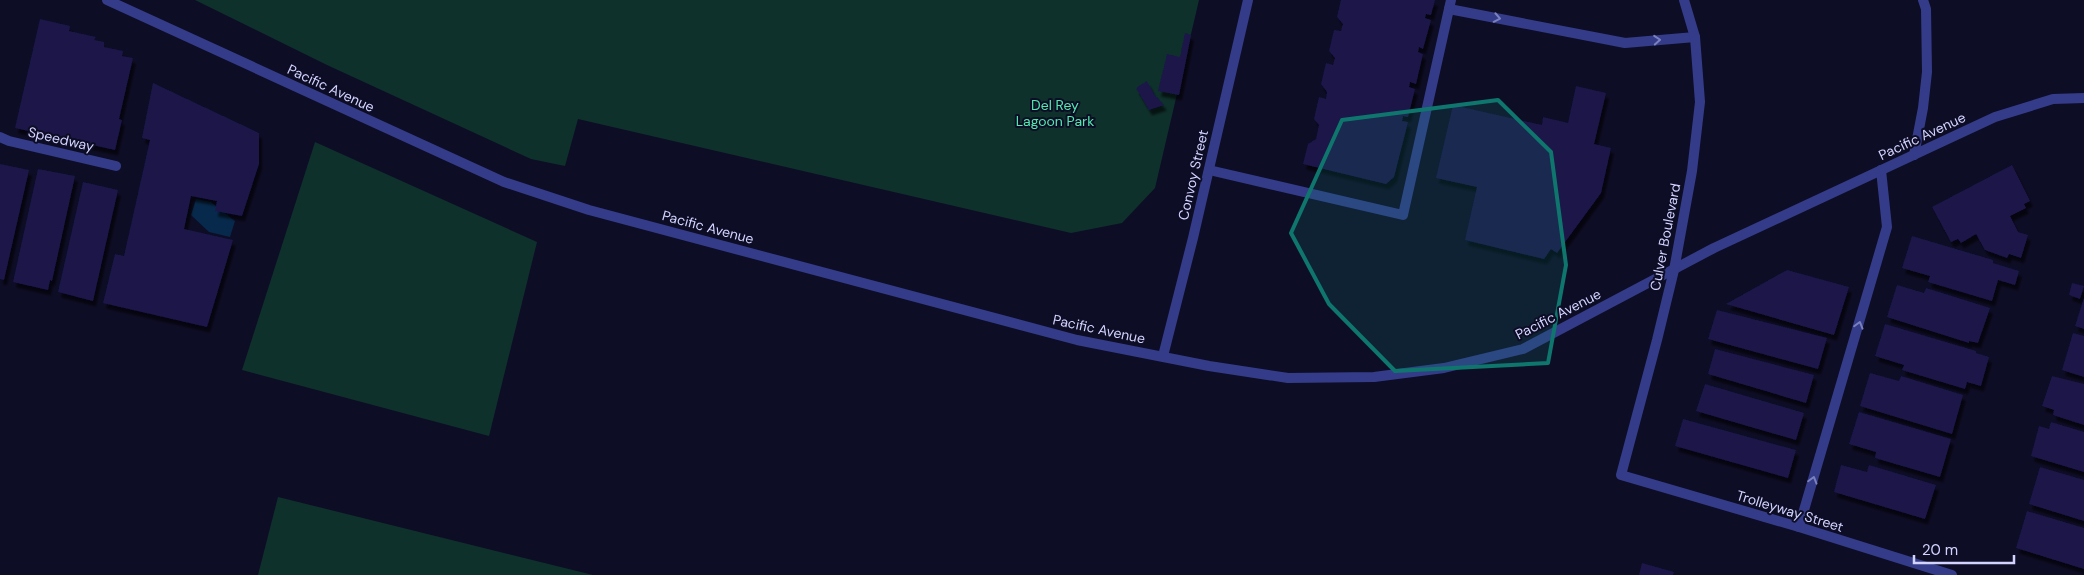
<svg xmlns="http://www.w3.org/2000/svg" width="2084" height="575" font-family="'DM Sans',sans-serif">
  <defs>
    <filter id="shadow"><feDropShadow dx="3" dy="5.5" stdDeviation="1" flood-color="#0009"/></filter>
  </defs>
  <rect width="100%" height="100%" fill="#0e0d26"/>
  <g fill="#0f312b">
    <path d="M195,0H1199L1155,188L1122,223L1071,233L578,119L565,166L531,159L327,65Z"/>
    <path d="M315,142L537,242L489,436L242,370Z"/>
    <path d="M278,497L593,575H258Z"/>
  </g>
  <path fill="#07294b" d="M196,199L211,202L235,221L230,237L209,232L191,215Z"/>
  <g fill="#1a1749" filter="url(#shadow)">
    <path d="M1341,0H1435L1431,15L1426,14L1425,18L1431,20L1423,49L1419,47L1418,52L1423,54L1416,84L1410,82L1409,87L1415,89L1408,117L1403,116L1402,121L1408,122L1394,177L1386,184L1303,164L1308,144L1316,139L1319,125L1314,119L1319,97L1326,99L1327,92L1321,84L1326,63L1333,65L1335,58L1329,51L1334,30L1341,31L1343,24L1337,17Z"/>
    <path d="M40,19L70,26L69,31L96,37L94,40L104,42V47L123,51L122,56L133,58L119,119L122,120L115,150L15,128Z"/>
    <path d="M1185,33L1191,35L1179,95L1158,91L1167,54L1180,57Z"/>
    <path d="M1147,81L1154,94L1164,105L1149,110L1136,88Z"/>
    <path d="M153,83L259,133V164L242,216L215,211L217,201L191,196L184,229L233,240L207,327L103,303L115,254L124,256L150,140L142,138Z"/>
    <path d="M1576,86L1606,93L1594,144L1611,148L1601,193L1557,253L1551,249L1544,259L1465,240L1477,187L1436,178L1453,105L1542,125L1543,117L1568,123Z"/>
    <path d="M0,164L29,170L4,280L0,279Z"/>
    <path d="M2012,165L2030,201L2024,204L2026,208L2010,216L2018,232L2028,235L2021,258L2009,254L2007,258L1985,250L1976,234L1961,243L1958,239L1951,242L1932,207Z"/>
    <path d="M38,169L75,176L52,281L50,280L48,290L13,282Z"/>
    <path d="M83,182L118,190L93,301L58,292Z"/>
    <path d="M1912,236L1993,260V263L2019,271L2015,285L1998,280L1992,301L1928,282L1930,276L1902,268Z"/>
    <path d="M1787,270L1849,287L1834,335L1726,304Z"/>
    <path d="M2072,283L2084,286L2080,299L2069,295Z"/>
    <path d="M1897,285L1924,293L1926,288L1990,308L1978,343L1969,341V343L1887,317Z"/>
    <path d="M2084,298V329L2075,326Z"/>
    <path d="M1717,310L1827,338L1818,369L1708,339Z"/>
    <path d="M1885,324L1976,351V353L1989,357L1981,386L1967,382L1965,389L1902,370L1904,365L1875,356Z"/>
    <path d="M2073,333L2084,336V377L2062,370Z"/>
    <path d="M1715,349L1814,375L1806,403L1708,374Z"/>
    <path d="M1870,373L1899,381L1901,376L1963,395L1952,434L1860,406Z"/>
    <path d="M2052,376L2084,384V425L2053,415L2054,410L2042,406Z"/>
    <path d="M1705,384L1804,413L1796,440L1696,411Z"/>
    <path d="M1859,412L1951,439L1940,477L1875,458L1876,452L1849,444Z"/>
    <path d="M1683,419L1796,450L1788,478L1675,446Z"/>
    <path d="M2051,422L2084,432V472L2031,456L2039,426L2049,429Z"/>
    <path d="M1841,465L1867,472L1869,465L1936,485L1925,519L1834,492Z"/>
    <path d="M2040,467L2084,480V521L2029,504Z"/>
    <path d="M2027,511L2084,528V569L2016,548Z"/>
    <path d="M1642,563L1674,572L1673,575H1639Z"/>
  </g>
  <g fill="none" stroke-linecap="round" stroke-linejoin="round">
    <g stroke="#343c89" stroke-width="10">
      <path d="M1449,9L1625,43L1695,37"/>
      <path d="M1914,155L1923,108L1927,72L1926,9L1923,0"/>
      <path d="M1209,170L1403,215L1451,0"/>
      <path d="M1799,527L1887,227L1881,170"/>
    </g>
    <g stroke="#343c89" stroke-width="10">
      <path d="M107,0L504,182L589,210L1077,340L1209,366L1288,378L1374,377L1444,368L1523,349L1714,248L1995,117L2053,99L2084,98"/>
      <path d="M1684,0L1695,37L1700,102L1692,171L1674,270L1657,340L1621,475L1799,527L1952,575"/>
      <path d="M0,137L9,141L116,166"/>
      <path d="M1163,356L1193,238L1248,0"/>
    </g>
  </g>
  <defs><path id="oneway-chevron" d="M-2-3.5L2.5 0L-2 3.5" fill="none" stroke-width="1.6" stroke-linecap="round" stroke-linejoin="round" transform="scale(1.25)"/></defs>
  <g stroke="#7b80be">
    <use href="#oneway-chevron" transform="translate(1497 18) rotate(11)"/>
    <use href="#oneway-chevron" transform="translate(1657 40) rotate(-4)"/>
    <use href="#oneway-chevron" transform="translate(1859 325) rotate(-74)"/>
    <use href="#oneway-chevron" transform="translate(1813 480) rotate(-74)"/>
  </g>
  <path fill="#0f766e" fill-opacity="0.2" stroke="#0f766e" stroke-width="4" stroke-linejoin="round" d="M1498,100L1551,152L1566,265L1548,363L1395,371L1329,304L1291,233L1342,120Z"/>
  <g text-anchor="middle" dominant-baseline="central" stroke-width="4" stroke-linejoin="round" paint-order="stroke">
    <g font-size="14" fill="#d2d3ff" stroke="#0e0d26">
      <text transform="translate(331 88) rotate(25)">Pacific Avenue</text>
      <text transform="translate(1922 136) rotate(-25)">Pacific Avenue</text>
      <text transform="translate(61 139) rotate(13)">Speedway</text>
      <text transform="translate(1193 175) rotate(-77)">Convoy Street</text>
      <text transform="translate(708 227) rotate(15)">Pacific Avenue</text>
      <text transform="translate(1665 237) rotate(-79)">Culver Boulevard</text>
      <text transform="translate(1558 314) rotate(-27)">Pacific Avenue</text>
      <text transform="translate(1099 329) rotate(12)">Pacific Avenue</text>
      <text transform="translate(1790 511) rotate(17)">Trolleyway Street</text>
    </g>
    <g font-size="14" fill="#53eab0" stroke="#0e0d26">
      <text x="1055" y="105">Del Rey<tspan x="1055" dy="16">Lagoon Park</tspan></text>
    </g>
  </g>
  <path d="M1914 555v8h100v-8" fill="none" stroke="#d2d3ff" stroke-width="2.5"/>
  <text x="1922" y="555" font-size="15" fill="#d2d3ff" stroke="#0e0d26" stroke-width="4" paint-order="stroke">20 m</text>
</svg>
